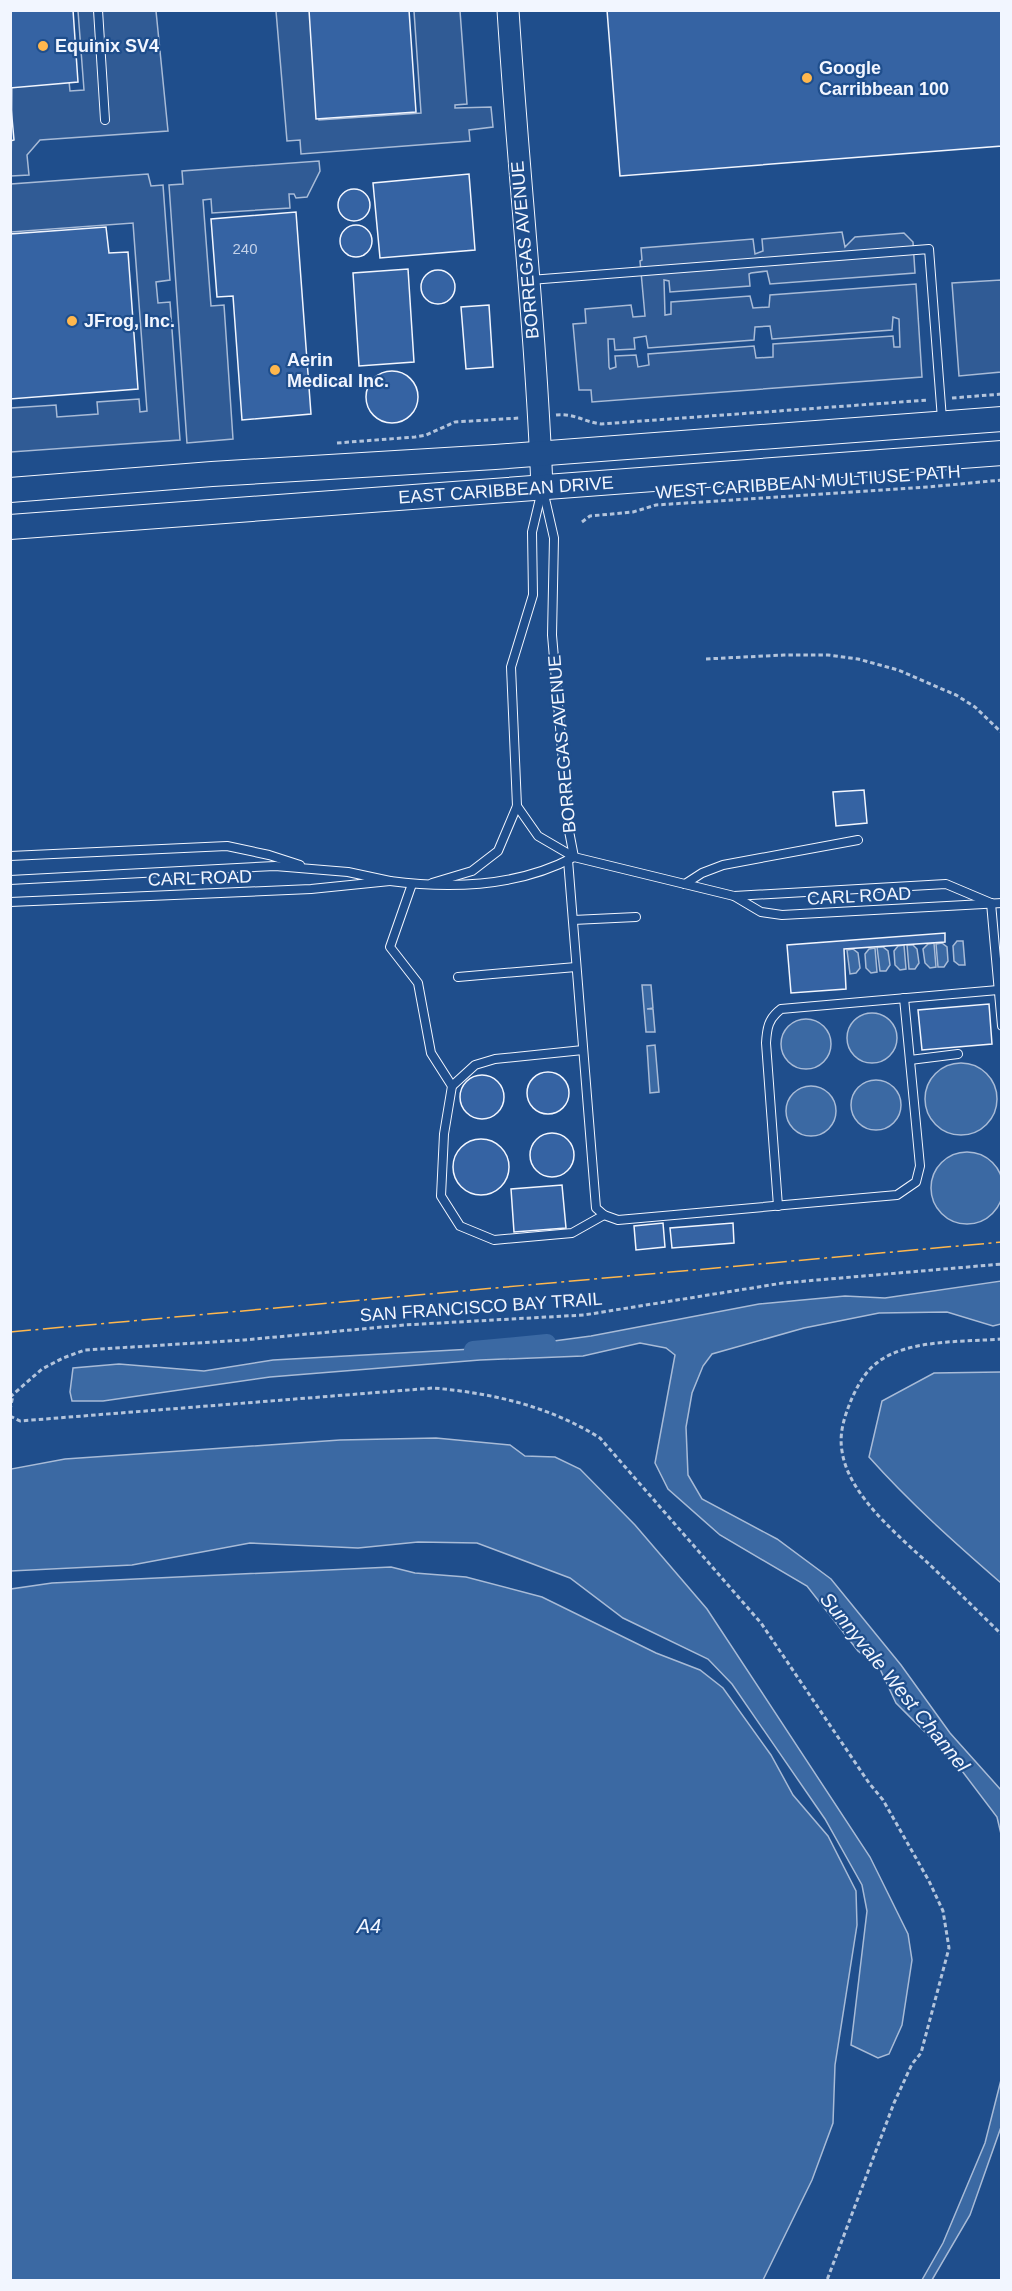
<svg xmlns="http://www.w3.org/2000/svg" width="1012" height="2291" font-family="Helvetica,sans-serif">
  <rect width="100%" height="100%" fill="#1f4e8c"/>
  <g fill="#305b95" stroke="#a8bbd7" stroke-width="1.5" fill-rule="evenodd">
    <path d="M78,11H156L168,131L40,140L27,155L29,175L11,176L12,85L69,81L70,91L84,90Z"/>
    <path d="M276,11H310L319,120L421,113L414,11H460L467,104L455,105V108L491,107L493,127L469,130L470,141L301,154L300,140L287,141Z"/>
    <path d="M319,161L320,171L307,197L296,198L294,194H289L290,208L212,213L211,199L203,200L211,306L224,305L233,439L187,443L169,185L183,184L182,171Z"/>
    <path d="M148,174L151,186L163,185L170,280L156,282L158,303L170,302L180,440L11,452V408L56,405L57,417L98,414L97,402L139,399L140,412L147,411L133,223L11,232V184Z"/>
    <path d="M842,232L845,247L855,237L904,233L913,242L915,273L770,284L767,271L751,273L749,274L750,286L670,292L669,281L664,280L665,315L671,314V302L750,296L753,308L769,307L770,295L916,284L922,377L592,402L591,390H579L573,324L586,323L585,309L631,305L633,317L645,316L640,261L642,260L641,248L753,239L755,254L763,251L762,239ZM893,317L899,319L900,347H894L893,336L773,344V357L756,358L754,346L648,354L649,365L638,367L636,355L615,356L616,367L610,369L609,367L608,339H614L615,350L635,349L634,338L646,336L648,348L754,340L755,327L770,326L772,339L892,330Z"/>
    <path d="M1001,280V372L959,376L952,283Z"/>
  </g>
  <g fill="#3b69a3" stroke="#a8bbd7" stroke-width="1.5">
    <path d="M957,941H963L965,965H959L954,961L953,946Z"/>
    <path d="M934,943L936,967L930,968L925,963L923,949L928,944Z"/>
    <path d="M942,943L947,947L948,961L944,967H938L936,944Z"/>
    <path d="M904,945L906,969L900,970L895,965L894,951L898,946Z"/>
    <path d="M913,945L917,949L919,963L915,969H909L907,945Z"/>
    <path d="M877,947H883L888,951L890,965L886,971H880Z"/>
    <path d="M875,948L877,972L871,973L866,968L865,954L869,949Z"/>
    <path d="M853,949L858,953L860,968L856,973L850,974L847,950Z"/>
    <path d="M642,985H651L653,1008L647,1009H653L655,1032H646Z"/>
    <circle cx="872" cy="1038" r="25"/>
    <circle cx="806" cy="1044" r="25"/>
    <path d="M655,1045L659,1092L650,1093L647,1046Z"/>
    <circle cx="961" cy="1099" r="36"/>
    <circle cx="876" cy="1105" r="25"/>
    <circle cx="811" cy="1111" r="25"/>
    <circle cx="967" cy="1188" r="36"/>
    <path d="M1001,1281V1324L993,1326L947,1312L879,1313L804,1328L712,1354L703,1366L692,1393L686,1427L688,1475L702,1499L777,1539L831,1579L901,1665L950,1733L1001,1790V1834L997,1817L956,1763L896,1703L880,1669L858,1651L807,1586L720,1535L668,1489L655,1463L675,1355L666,1348L640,1343L583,1356L480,1360L270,1377L103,1401H72L70,1392L73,1368L119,1364L204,1371L273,1360L509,1347L591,1336L759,1304L845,1296L885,1298Z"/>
    <path d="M1001,1372H1002L1001,1583C955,1543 910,1503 869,1457L882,1401L934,1373Z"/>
    <path d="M436,1438L510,1445L525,1456L555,1457L580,1469L635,1525L707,1609L870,1857L908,1934L912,1960L902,2025L889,2054L878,2058L851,2045L867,1911L862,1885L825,1819L732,1684L708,1659L623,1618L570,1578L477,1543L418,1542L358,1548L250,1543L132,1565L11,1571V1469L65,1459L340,1440Z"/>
    <path d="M391,1567L415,1573L466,1577L542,1597L656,1653L700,1670L723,1688L771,1755L793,1795L828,1836L856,1891L857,1925L835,2065L833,2123L812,2180L763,2280H11V1589L52,1583Z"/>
    <path d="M1001,2080V2127L970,2215L932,2280H922L943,2243L985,2143Z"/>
  </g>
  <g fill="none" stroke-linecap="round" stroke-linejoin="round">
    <path stroke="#3b69a3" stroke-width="18" d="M473,1350L547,1343"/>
  </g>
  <g fill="#3563a3" stroke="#f2f6ff" stroke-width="1.5">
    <path d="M10,10H73L78,82L10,88Z"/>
    <path d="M309,10H409L416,112L316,119Z"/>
    <path d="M607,10H1002V146L620,176Z"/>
    <path d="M10,96L14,140L10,141Z"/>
    <path d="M469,174L475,250L380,258L373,183Z"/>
    <circle cx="354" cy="205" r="16"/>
    <path d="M296,212L311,414L242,420L233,296L217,297L211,219Z"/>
    <circle cx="356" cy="241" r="16"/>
    <path d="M106,227L109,253L128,252L138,389L10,399V234Z"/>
    <path d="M408,269L414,362L359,366L353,273Z"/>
    <circle cx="438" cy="287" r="17"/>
    <path d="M489,305L493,367L466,369L461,307Z"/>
    <circle cx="392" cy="397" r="26"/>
    <path d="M864,790L867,823L836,826L833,792Z"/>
    <path d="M945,933V942L844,949L846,989L791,993L787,945Z"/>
    <path d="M989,1004L992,1044L922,1050L918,1010Z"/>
    <circle cx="548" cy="1093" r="21"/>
    <circle cx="482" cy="1097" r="22"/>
    <circle cx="552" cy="1155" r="22"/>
    <circle cx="481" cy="1167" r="28"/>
    <path d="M562,1185L566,1228L514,1232L511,1189Z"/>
    <path d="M663,1223L665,1247L636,1250L634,1226Z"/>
    <path d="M733,1223L734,1243L672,1248L670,1228Z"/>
  </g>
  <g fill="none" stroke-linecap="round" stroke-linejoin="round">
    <defs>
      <g id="lane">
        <path d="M98,10L105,120"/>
        <path d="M530,280L929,249L942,419"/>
        <path d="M543,490L554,538L552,635L569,831L574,857"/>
        <path d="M517,806L538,836L574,857"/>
        <path d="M10,856L227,846L269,855L300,865"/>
        <path d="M568,860L596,1208L604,1215L618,1220L897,1195L916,1182L920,1166L904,998"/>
        <path d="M10,880L275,866L348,872L390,881L311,889L10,902"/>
        <path d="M390,881C452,889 518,887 574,857L734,896L946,884L991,903"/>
        <path d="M432,883L472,871L498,851L517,806L511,667L533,595L532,532L542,490"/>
        <path d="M412,884L390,947L418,983L431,1053L452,1086L444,1134L441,1196L460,1226L494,1240L572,1233L604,1215"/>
        <path d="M685,884L702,873L723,865L858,840"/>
        <path d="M734,896L761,912L782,915L1002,903"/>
        <path d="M991,903L1002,1026"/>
        <path d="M573,920L636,917"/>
        <path d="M458,977L576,967"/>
        <path d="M910,1060L958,1054"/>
        <path d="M452,1086L475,1065L495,1059L583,1050"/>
        <path d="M778,1206L766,1043C767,1028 768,1019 781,1009L998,990"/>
      </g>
      <path id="secondary" d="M508,10C518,170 536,329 542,489"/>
      <g id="primary">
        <path d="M10,490L212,474L495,457L1002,419"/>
        <path d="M10,527L1002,453"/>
      </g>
    </defs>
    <use href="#lane" stroke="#f2f6ff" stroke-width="10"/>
    <use href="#secondary" stroke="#f2f6ff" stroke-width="23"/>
    <use href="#primary" stroke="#f2f6ff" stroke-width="26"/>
    <g stroke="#b3c4dc" stroke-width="3" stroke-dasharray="4.5 3" stroke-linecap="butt">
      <path d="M952,398L1002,394"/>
      <path d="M556,415C573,413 585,422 601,424L928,400"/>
      <path d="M337,443L415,437L426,435L455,422L520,418"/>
      <path d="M582,522L590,516L633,512L656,505L928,487L1002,480"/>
      <path d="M706,659L784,655H828L858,659L898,670L956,695L975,707L1002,733"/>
      <path d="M1002,1339C965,1342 908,1339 878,1362C865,1371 856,1388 850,1403C844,1418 839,1434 842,1451C848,1495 899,1536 930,1565C954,1588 978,1611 1002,1635"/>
      <path d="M10,1397L42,1369L63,1358L85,1350L244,1340L404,1325L584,1315L783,1283L1002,1264"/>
      <path d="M10,1410L13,1395"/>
      <path d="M10,1416L20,1421L433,1388C492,1393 549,1406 600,1438L761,1623L869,1783L883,1800L929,1881L943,1911L949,1948L921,2053L912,2064L894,2103L827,2280"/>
    </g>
    <use href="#lane" stroke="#1f4e8c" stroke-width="8"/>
    <use href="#secondary" stroke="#1f4e8c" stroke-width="21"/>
    <use href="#primary" stroke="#1f4e8c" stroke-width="24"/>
    <path stroke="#ffb74d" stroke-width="1.5" stroke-dasharray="21 4.5 3 4.5" stroke-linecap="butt" d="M10,1332L1002,1242"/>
  </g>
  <g fill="#ffb74d" stroke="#1f4e8c" stroke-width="2">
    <circle cx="43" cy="46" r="6"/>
    <circle cx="807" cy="78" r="6"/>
    <circle cx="72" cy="321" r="6"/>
    <circle cx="275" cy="370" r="6"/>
  </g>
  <g text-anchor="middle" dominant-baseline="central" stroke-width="4.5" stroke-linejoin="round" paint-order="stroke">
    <g font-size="15" fill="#c3d1e8">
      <text x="245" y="248">240</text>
    </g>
    <g font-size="18" font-weight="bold" fill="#f2f6ff" stroke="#1f4e8c" text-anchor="start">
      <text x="55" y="46">Equinix SV4</text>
      <text x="819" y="68">Google<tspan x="819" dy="21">Carribbean 100</tspan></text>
      <text x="84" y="321">JFrog, Inc.</text>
      <text x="287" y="360">Aerin<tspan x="287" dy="21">Medical Inc.</tspan></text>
    </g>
    <g font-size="18" fill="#f2f6ff" stroke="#1f4e8c">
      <text transform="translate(525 250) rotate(-95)">BORREGAS AVENUE</text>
      <text transform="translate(808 482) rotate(-4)">WEST CARIBBEAN MULTIUSE PATH</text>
      <text transform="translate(506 490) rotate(-4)">EAST CARIBBEAN DRIVE</text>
      <text transform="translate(562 744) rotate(-95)">BORREGAS AVENUE</text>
      <text transform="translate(200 878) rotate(-2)">CARL ROAD</text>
      <text transform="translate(859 896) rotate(-3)">CARL ROAD</text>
      <text transform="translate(481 1307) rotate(-4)">SAN FRANCISCO BAY TRAIL</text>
    </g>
    <g font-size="20" font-style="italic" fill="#f2f6ff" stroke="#1f4e8c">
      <text transform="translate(895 1682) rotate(51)">Sunnyvale West Channel</text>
      <text x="369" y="1926">A4</text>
    </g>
  </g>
  <rect width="1012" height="2291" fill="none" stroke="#f2f6ff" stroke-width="24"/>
</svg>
